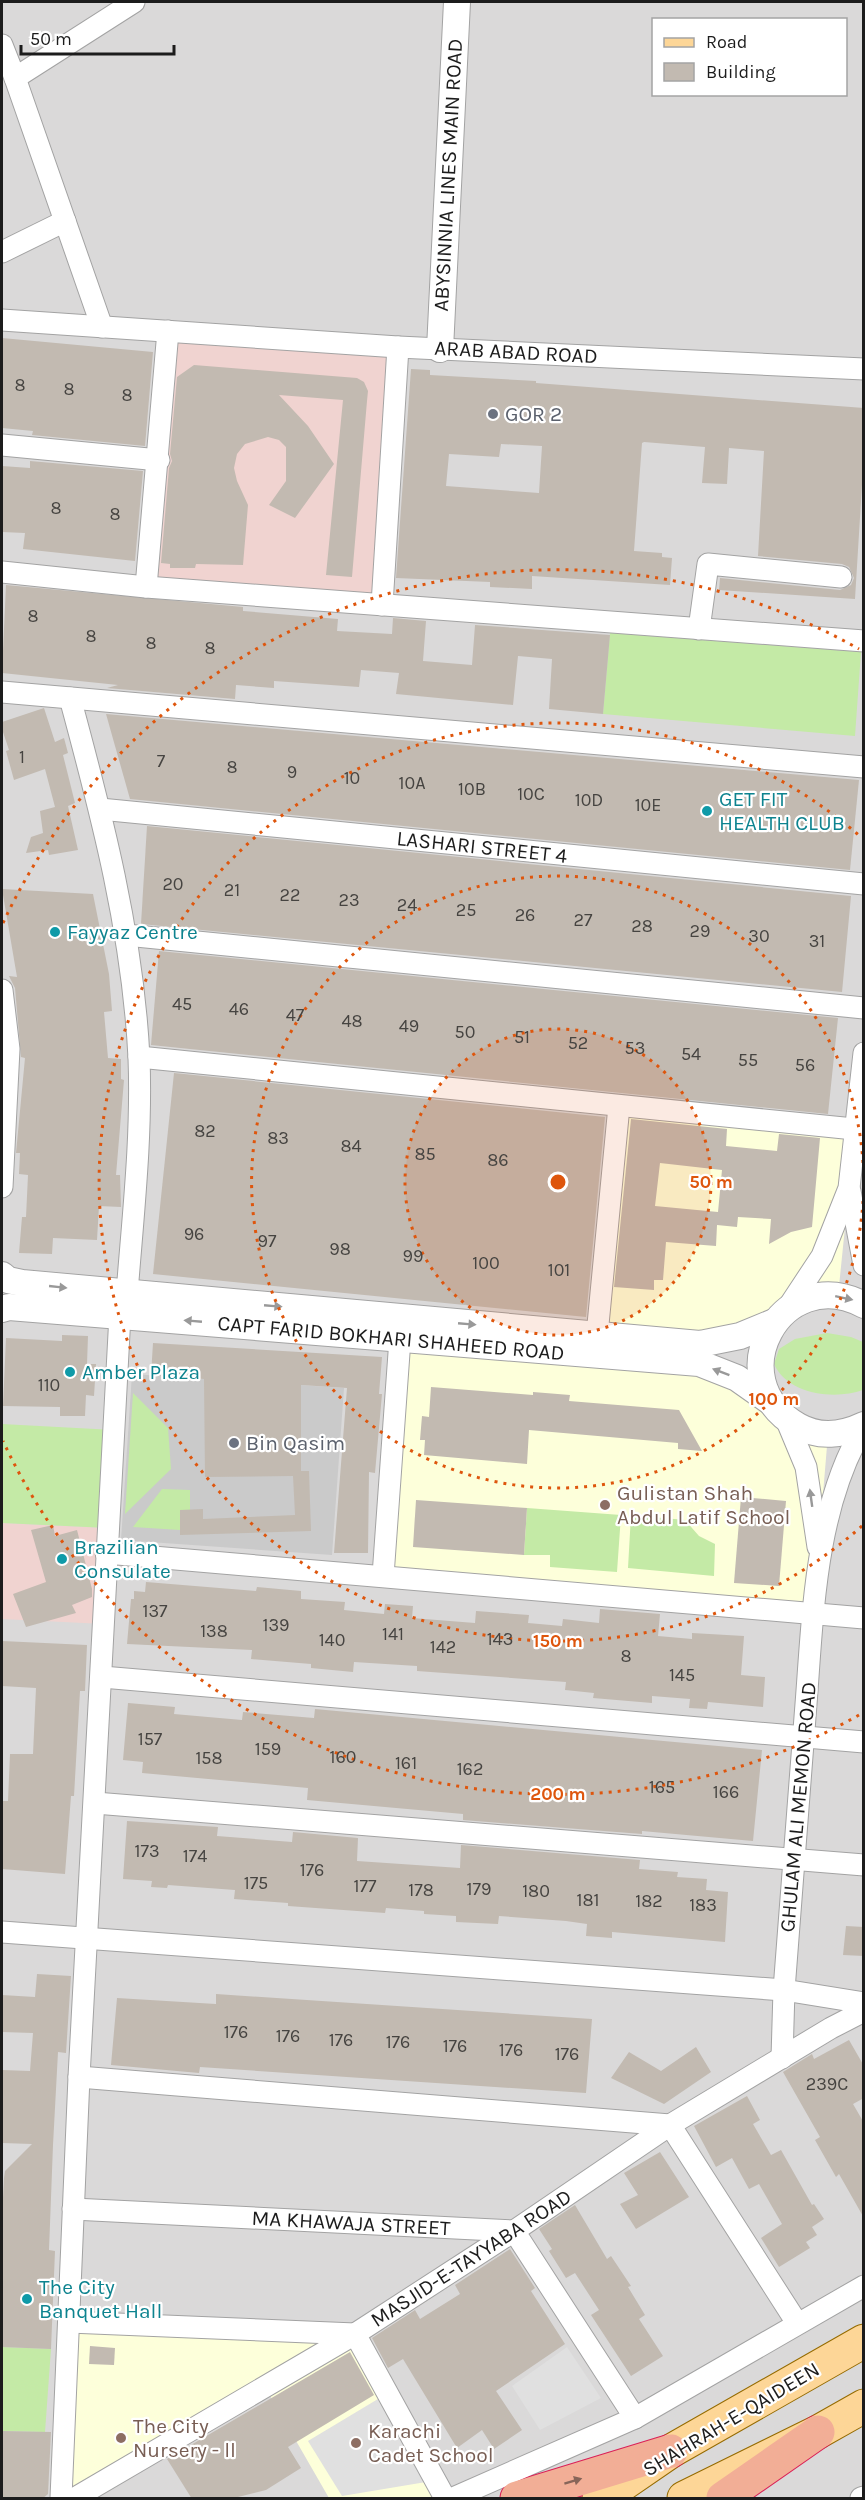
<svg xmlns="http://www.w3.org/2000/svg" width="865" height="2500" font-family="Karla,sans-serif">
  <rect width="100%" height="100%" fill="#eeeae2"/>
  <path fill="#dad9d9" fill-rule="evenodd" d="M2,2H863V2498H2ZM654,20H846V94H654Z"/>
  <g fill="#f0d3d0">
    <path d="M168,331L398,347L382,605L146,587Z"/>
    <path d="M2,1523L108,1528L104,1624L2,1619Z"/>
  </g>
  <g fill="#fdffda">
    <path d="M619,1106L855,1129L838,1296L740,1336L597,1335Z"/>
    <path d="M400,1339L699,1363L828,1434L813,1614L383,1576Z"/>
    <path d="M69,2322L355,2334L445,2498H329L265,2387L61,2498Z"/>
  </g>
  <path fill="#cacaca" d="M132,1374L344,1388L332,1555L121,1540Z"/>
  <g fill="#c4eaa6">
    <path d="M610,633L861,652L855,736L603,714Z"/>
    <path d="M827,1333L851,1337L863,1342V1390C835,1400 788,1395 774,1364L779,1349L795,1339Z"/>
    <path d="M133,1393L168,1428L171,1469L125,1514Z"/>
    <path d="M2,1424L114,1430L108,1528L2,1523Z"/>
    <path d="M162,1489L190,1490V1510L180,1511V1530L133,1527Z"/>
    <path d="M527,1508L621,1515L617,1572L550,1567V1555H524Z"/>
    <path d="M631,1515L685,1520L699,1536L715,1544L714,1576L628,1568Z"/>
    <path d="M2,2347L51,2349L45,2432L2,2431Z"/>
  </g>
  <g fill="#e0e0e0">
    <path d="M567,2347L601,2398L540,2430L512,2386Z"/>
    <path d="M378,2399L426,2482L342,2496L308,2441Z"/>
  </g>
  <g fill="#c2bab1" fill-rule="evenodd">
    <path d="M2,338L153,352L145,446L32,435L33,431L2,428Z"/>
    <path d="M194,365L357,378L364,382L368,391L367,401L352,577L326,575L343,400L279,395L308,426L334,464L295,518L269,505L286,481V447L279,440L268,437L245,444L237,454L234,468L237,481L248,505L243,565L196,564L195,568H170V564L161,563L169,468L172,461L170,454L177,377Z"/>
    <path d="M411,369L430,370V375L536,381V383L864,408V452L855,599L719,590L720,578L840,590L851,585L854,578L849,567L842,564L758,556L764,451L729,448L727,484L702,483L705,447L644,442L642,443L634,551L662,553V557L672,558L670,585L532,576V589L490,587V582L396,578ZM501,444L542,446L539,493L446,486L449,454L499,457Z"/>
    <path d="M30,461L143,471L135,561L23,549L25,533L2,532V466L30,468Z"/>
    <path d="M6,585L243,607V611L338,619L337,631L392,634L393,618L426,621L423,661L472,665L475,625L610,635L603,714L549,709L552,659L518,656L513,705L396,694L399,673L361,670L359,687L274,681V688L236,685L235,699L107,688L118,685L2,673Z"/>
    <path d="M44,708L55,742L64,738L68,753L63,755L75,803L68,806L78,850L49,855L48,850L26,853L31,837L43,833L40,811L55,807L45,769L14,780L6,751L9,750L2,729V722Z"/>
    <path d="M106,714L859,780L850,870L130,799Z"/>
    <path d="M147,826L851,896L842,992L141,924Z"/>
    <path d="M2,889L93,894L109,974L112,1011L104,1012L108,1058L121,1059V1079L124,1080L116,1175H120L121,1207L99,1206L97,1240L53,1238L52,1254L19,1253L22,1217H26L28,1175L19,1174L20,1153H16L25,1058L21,1057L15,988L9,976L17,977Z"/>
    <path d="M159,951L838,1018L828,1114L151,1045Z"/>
    <path d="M174,1073L605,1117L586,1317L153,1274Z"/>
    <path d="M631,1119L727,1129L726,1146L777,1151L779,1134L820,1138L812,1227L791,1232L769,1244L771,1219L738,1217L737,1227L717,1225L716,1246L666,1242L663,1280H654V1290L614,1287ZM660,1163L722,1170L718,1212L655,1206Z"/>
    <path d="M62,1335L88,1336L87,1364H96L94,1396L86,1395L85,1416H60V1407L3,1406L6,1338L62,1341Z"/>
    <path d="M153,1343L382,1357L379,1394H382L375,1473L369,1472L368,1553H334L347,1388L301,1385V1471H309L311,1531L180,1535V1510L203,1509V1519L295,1515L293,1476L205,1477L204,1379L151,1375Z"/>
    <path d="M431,1387L533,1395V1392L570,1395L569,1401L679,1410L702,1451L678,1449V1443L529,1430L527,1464L424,1455L425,1440H420L422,1416L429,1417Z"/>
    <path d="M741,1497L786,1501L779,1586L734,1583Z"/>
    <path d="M416,1500L527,1508L524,1555L413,1547Z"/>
    <path d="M53,1525L55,1536L77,1530L92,1589V1597L72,1605L76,1613L26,1627L13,1594L46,1582L31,1530Z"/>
    <path d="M146,1582L256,1591L257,1587L301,1591V1599L345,1602L344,1610L384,1614L385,1604L413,1606L412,1618L475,1623L476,1611L529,1615L528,1623L562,1626L563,1619L599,1623L600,1609L660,1614L658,1636L692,1639V1633L744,1636L741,1675L765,1677L763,1707L708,1702L707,1709L689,1708L690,1699L652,1696V1703L593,1698L594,1693L565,1690L566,1682L417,1671V1666L354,1662L353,1672L311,1668V1664L251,1659L252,1650L127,1644L131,1599H134V1591L145,1592Z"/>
    <path d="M2,1641L87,1645L85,1691H80L74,1796H71L65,1874L2,1869V1801H8L10,1754H33L36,1688L2,1686Z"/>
    <path d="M128,1703L175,1707L174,1714L242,1720L243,1712L314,1718L315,1709L762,1750L753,1841L642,1831V1834L463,1820V1814L307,1800L308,1788L142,1773L143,1762L123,1760Z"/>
    <path d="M127,1821L218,1827L217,1836L292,1842L293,1832L358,1838L357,1861L460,1868L461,1845L640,1860L639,1869L678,1872L677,1877L707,1879L706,1890L728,1892L725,1942L612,1932V1938L586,1936L587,1924L566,1921L499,1916L498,1924L456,1922V1916L424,1914V1911L386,1908L385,1913L288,1906V1903L234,1899L235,1890L168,1885L167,1888L151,1887L152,1881L123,1879Z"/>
    <path d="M846,1926L864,1927V1956L843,1955Z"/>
    <path d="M37,1974L71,1976L66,2053L58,2052L53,2145L49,2250L55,2251L51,2349L2,2347V2217L4,2178L5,2171L32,2144L2,2143V2070L30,2071L33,2033L2,2032V1995L35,1997Z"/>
    <path d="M216,1994L592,2019L586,2093L200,2067L199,2073L111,2065L117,1998L216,2004Z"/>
    <path d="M849,2040L864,2066V2098L853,2104L864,2123V2218L839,2174L836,2177L815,2140L820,2137L783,2072L812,2054L814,2059Z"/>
    <path d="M696,2047L711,2072L664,2104L611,2078L629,2052L661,2071Z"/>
    <path d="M747,2096L760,2120L753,2124L771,2155L781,2150L812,2205L814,2204L824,2219L812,2227L817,2235L806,2242L810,2248L779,2267L761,2238L782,2224L759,2184L749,2189L732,2158L716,2167L694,2126Z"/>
    <path d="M660,2152L689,2197L636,2229L620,2204L638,2195L624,2173Z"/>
    <path d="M575,2205L607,2259L611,2256L631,2286L628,2287L645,2315L639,2319L663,2356L631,2376L591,2315L599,2310L575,2273L566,2278L549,2251L552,2249L539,2229Z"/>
    <path d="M510,2249L535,2288L531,2291L565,2344L496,2391L522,2430L494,2449L482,2430L457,2448L403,2359L388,2368L372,2338L415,2310L420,2319L460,2294L455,2285Z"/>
    <path d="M90,2346L115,2348L114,2365L89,2364Z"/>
    <path d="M350,2352L374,2395L288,2447L301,2468L266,2490L230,2499H192L167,2459Z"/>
    <path d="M2,2431L51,2432L48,2494L42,2499H2Z"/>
  </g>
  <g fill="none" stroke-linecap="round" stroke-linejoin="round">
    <defs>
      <g id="minor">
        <path d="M2,45L15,78L102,327"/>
        <path d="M15,78L134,2"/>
        <path d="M2,252L65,221"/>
        <path d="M2,320L398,347L864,369"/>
        <path d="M2,445L159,460"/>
        <path d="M2,572L146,587L864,641"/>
        <path d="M146,587L168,331"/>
        <path d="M382,605L398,347"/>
        <path d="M699,629L708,564L841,577"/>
        <path d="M2,692L864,767"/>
        <path d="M70,698C102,816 133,935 139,1058C142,1137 133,1215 127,1293"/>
        <path d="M100,809L864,884"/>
        <path d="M126,935L864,1008"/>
        <path d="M2,990L9,1049L2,1187"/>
        <path d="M139,1057L864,1130"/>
        <path d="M850,1191L864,1265"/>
        <path d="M787,1309L822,1256L849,1188L864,1053"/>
        <path d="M597,1335L619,1106"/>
        <path d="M786,1419L806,1467L818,1547"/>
        <path d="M106,1553L864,1618"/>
        <path d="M383,1576L400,1339"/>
        <path d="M102,1677L864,1742"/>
        <path d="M95,1803L864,1865"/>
        <path d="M2,1932L784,1990L864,2003"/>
        <path d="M782,2058L784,1990C791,1899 798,1808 805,1717C813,1621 813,1511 864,1426"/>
        <path d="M79,2077L670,2125L797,2323"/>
        <path d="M73,2209L514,2231L635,2418"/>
        <path d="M69,2322L355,2334L445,2498"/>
        <path d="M61,2498L79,2077L120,1315"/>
        <path d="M75,2498L355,2334L514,2231L670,2125L831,2028L864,2011"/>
        <path d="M453,2498L635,2418L864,2286"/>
        <path d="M861,2498L864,2497"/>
      </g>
      <g id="tertiary">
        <path d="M440,349L457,2"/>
        <path d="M2,1275L8,1280L22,1283L700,1344L740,1336L774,1322"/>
        <path d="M864,1305C781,1261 717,1380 798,1426C819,1438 843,1435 864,1425"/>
        <path d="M2,1309L9,1307L699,1363L737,1378L771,1402"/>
      </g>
      <g id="primary">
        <path d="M599,2498L607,2495L671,2451L864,2341"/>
        <path d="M684,2498L818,2432L864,2406"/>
      </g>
      <g id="trunk">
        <path d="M517,2498L671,2451"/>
        <path d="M723,2498L818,2432"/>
      </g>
    </defs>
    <use href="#minor" stroke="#a3a3a3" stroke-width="23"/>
    <use href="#tertiary" stroke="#a3a3a3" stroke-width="28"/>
    <use href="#primary" stroke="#956b00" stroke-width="35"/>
    <use href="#trunk" stroke="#da2057" stroke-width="35"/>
    <use href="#minor" stroke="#fff" stroke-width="21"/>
    <use href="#tertiary" stroke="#fff" stroke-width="26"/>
    <use href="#primary" stroke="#fdd697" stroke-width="33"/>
    <use href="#trunk" stroke="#f2ae96" stroke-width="33"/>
  </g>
  <defs><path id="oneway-solid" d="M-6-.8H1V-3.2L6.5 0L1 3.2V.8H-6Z" transform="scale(1.5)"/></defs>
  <g fill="#999">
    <use href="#oneway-solid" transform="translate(58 1287) rotate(6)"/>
    <use href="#oneway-solid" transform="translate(844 1298) rotate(12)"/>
    <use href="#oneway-solid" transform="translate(273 1306) rotate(5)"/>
    <use href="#oneway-solid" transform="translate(193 1321) rotate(-175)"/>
    <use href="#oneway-solid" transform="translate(467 1324) rotate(5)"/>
    <use href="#oneway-solid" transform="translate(721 1372) rotate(-159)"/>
    <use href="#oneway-solid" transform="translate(811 1498) rotate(-98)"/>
  </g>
  <use fill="#876559" href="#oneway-solid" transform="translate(573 2481) rotate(-17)"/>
  <circle cx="558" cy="1182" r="153" fill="#de560d" fill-opacity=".12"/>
  <g fill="none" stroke="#de560d" stroke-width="3" stroke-dasharray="3 6">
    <circle cx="558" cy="1182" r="153"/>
    <path d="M863 1201A306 306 0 1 1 863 1163"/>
    <path d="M862 1526A459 459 0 1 1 862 838"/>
    <path d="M859 1715A612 612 0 0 1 3 1441M3 923A612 612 0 0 1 859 649"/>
  </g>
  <g fill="#6b7280" stroke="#fff" stroke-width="2">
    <circle cx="493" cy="414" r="6"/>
    <circle cx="234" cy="1443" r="6"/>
  </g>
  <g fill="#0f9aa8" stroke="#fff" stroke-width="2">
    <circle cx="707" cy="811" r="6"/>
    <circle cx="55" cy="932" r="6"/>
    <circle cx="70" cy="1372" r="6"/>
    <circle cx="62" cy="1559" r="6"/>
    <circle cx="27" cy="2299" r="6"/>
  </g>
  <g fill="#8d6e63" stroke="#fff" stroke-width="2">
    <circle cx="605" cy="1505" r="6"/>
    <circle cx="121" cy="2438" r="6"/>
    <circle cx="356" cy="2443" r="6"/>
  </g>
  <g text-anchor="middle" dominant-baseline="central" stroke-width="4.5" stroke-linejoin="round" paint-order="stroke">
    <g font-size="18" fill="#464441">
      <text x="20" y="385">8</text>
      <text x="69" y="389">8</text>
      <text x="127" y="395">8</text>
      <text x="56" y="508">8</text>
      <text x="115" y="514">8</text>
      <text x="33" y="616">8</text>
      <text x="91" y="636">8</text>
      <text x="151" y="643">8</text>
      <text x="210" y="648">8</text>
      <text x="22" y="757">1</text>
      <text x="161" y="761">7</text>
      <text x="232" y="767">8</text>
      <text x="292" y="772">9</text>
      <text x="352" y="778">10</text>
      <text x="412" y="783">10A</text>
      <text x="472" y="789">10B</text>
      <text x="531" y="794">10C</text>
      <text x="589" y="800">10D</text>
      <text x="648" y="805">10E</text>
      <text x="173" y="884">20</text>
      <text x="232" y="890">21</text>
      <text x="290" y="895">22</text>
      <text x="349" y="900">23</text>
      <text x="407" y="905">24</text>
      <text x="466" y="910">25</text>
      <text x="525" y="915">26</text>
      <text x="583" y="920">27</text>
      <text x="642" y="926">28</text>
      <text x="700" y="931">29</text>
      <text x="759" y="936">30</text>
      <text x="817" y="941">31</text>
      <text x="182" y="1004">45</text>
      <text x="239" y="1009">46</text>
      <text x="295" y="1015">47</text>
      <text x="352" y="1021">48</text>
      <text x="409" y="1026">49</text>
      <text x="465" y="1032">50</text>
      <text x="522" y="1037">51</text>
      <text x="578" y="1043">52</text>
      <text x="635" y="1048">53</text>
      <text x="691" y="1054">54</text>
      <text x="748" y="1060">55</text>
      <text x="805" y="1065">56</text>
      <text x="205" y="1131">82</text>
      <text x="278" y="1138">83</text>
      <text x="351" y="1146">84</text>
      <text x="425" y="1154">85</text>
      <text x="498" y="1160">86</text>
      <text x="194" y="1234">96</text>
      <text x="267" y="1241">97</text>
      <text x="340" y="1249">98</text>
      <text x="413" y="1256">99</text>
      <text x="486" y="1263">100</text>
      <text x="559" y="1270">101</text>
      <text x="49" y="1385">110</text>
      <text x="155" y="1611">137</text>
      <text x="276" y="1625">139</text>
      <text x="214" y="1631">138</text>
      <text x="393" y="1634">141</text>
      <text x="500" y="1639">143</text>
      <text x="332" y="1640">140</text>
      <text x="443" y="1647">142</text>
      <text x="626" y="1656">8</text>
      <text x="682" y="1675">145</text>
      <text x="150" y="1739">157</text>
      <text x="268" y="1749">159</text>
      <text x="343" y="1757">160</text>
      <text x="209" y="1758">158</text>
      <text x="406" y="1763">161</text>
      <text x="470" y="1769">162</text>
      <text x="662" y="1787">165</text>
      <text x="726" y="1792">166</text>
      <text x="147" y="1851">173</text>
      <text x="195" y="1856">174</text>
      <text x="312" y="1870">176</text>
      <text x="256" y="1883">175</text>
      <text x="365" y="1886">177</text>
      <text x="479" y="1889">179</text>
      <text x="421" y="1890">178</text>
      <text x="536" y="1891">180</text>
      <text x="588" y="1900">181</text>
      <text x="649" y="1901">182</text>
      <text x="703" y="1905">183</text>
      <text x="236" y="2032">176</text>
      <text x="288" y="2036">176</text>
      <text x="341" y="2040">176</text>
      <text x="398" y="2042">176</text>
      <text x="455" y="2046">176</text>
      <text x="511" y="2050">176</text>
      <text x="567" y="2054">176</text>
      <text x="827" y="2084">239C</text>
    </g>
    <g font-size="21" fill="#1c1c1c" stroke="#fff">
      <text transform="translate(448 175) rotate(-87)">ABYSINNIA LINES MAIN ROAD</text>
      <text transform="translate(516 352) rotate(3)">ARAB ABAD ROAD</text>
      <text transform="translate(482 847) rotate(6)">LASHARI STREET 4</text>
      <text transform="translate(391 1338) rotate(5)">CAPT FARID BOKHARI SHAHEED ROAD</text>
      <text transform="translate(798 1807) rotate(-85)">GHULAM ALI MEMON ROAD</text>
      <text transform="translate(351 2223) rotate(3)">MA KHAWAJA STREET</text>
      <text transform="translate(471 2258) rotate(-33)">MASJID-E-TAYYABA ROAD</text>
      <text transform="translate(731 2419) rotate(-31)">SHAHRAH-E-QAIDEEN</text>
    </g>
    <g font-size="21" fill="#5b616d" stroke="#fff" text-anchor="start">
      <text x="505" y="414">GOR 2</text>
      <text x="246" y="1443">Bin Qasim</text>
    </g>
    <g font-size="21" fill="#0d838f" stroke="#fff" text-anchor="start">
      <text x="719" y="799">GET FIT<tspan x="719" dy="24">HEALTH CLUB</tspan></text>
      <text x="67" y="932">Fayyaz Centre</text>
      <text x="82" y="1372">Amber Plaza</text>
      <text x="74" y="1547">Brazilian<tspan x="74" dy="24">Consulate</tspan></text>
      <text x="39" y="2287">The City<tspan x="39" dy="24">Banquet Hall</tspan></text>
    </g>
    <g font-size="21" fill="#785e54" stroke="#fff" text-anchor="start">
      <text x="617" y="1493">Gulistan Shah<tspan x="617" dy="24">Abdul Latif School</tspan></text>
      <text x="133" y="2426">The City<tspan x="133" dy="24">Nursery - ll</tspan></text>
      <text x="368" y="2431">Karachi<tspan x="368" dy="24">Cadet School</tspan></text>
    </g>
  </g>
  <circle cx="558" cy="1182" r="9" fill="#de560d" stroke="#fff" stroke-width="3"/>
  <g font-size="18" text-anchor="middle" font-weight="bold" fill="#de560d" stroke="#fff" stroke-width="4.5" stroke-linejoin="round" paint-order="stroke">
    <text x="711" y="1188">50 m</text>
    <text x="774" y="1405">100 m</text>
    <text x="558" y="1647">150 m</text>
    <text x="558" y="1800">200 m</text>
  </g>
  <rect width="865" height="2500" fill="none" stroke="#1c1c1c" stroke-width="6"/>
  <rect x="652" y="18" width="195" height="78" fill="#ffffff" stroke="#a4a4a4" stroke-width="1.5"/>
  <rect x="664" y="38" width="30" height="9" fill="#fdd697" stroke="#a4a4a4" stroke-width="1.5"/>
  <text x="706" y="48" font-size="18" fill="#1c1c1c">Road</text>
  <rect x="664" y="63" width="30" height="18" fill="#c2bab1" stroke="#a4a4a4" stroke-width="1.5"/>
  <text x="706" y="78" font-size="18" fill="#1c1c1c">Building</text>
  <path d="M21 45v9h153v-9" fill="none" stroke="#1c1c1c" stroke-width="3"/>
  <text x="30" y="45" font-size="18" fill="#1c1c1c" stroke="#ffffff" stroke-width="4.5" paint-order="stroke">50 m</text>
</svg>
